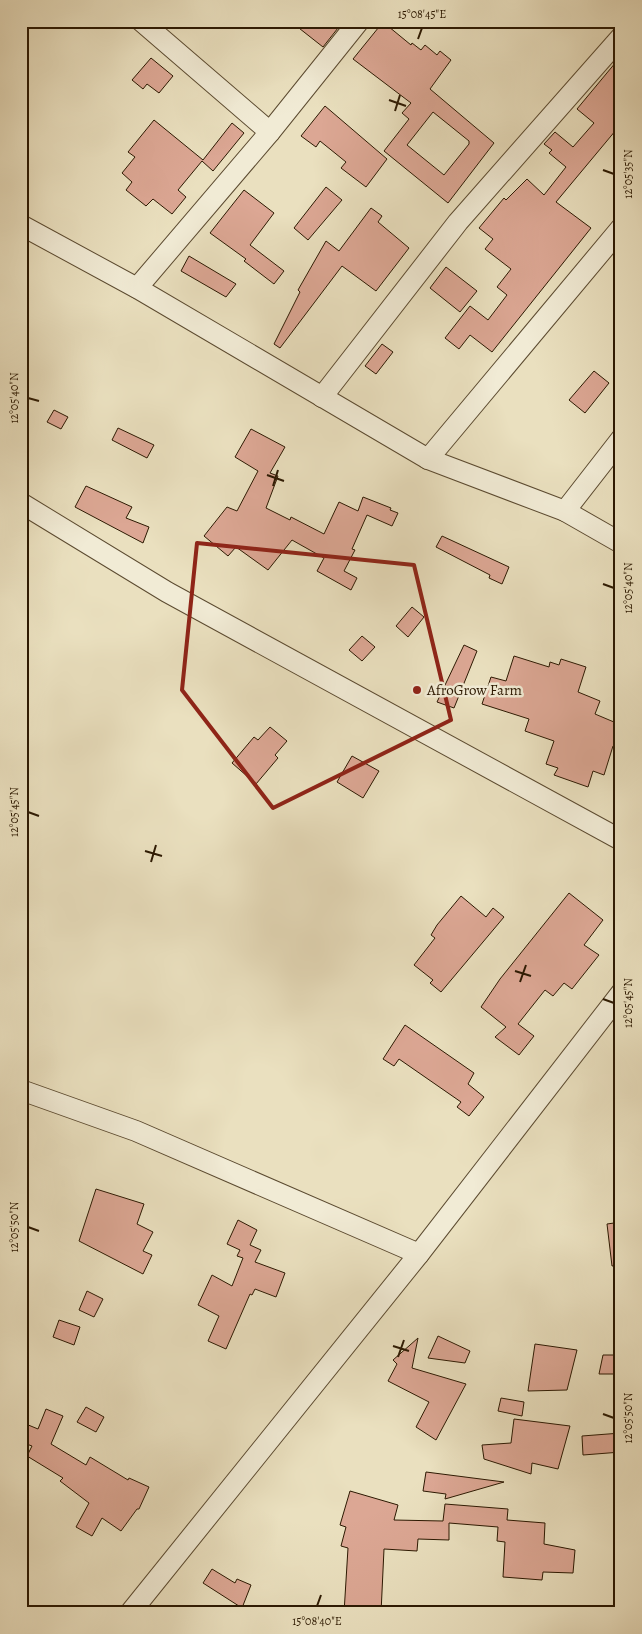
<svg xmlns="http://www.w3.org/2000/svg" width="642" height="1634" font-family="Alegreya,serif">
  <rect width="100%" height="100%" fill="#eae0bf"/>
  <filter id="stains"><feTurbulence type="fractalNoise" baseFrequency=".004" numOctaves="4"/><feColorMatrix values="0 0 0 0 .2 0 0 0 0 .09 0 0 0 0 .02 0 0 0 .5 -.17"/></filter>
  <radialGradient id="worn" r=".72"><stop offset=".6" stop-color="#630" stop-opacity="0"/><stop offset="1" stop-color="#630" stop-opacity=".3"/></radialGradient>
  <g fill="#dca794" stroke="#2c1902" fill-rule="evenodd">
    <path d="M290,21H329L338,28L323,47Z"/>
    <path d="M383,22L411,45L412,43L421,50L425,45L437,55L440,51L451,60L430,89L494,143L448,203L384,151L409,119L402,113L411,103L353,59ZM433,112L469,141V144L444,175L407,145Z"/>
    <path d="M621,56V124L556,202L591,228L492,352L470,335L459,349L445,338L470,306L488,320L507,295L497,287L511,269L485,249L493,239L479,228L504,198L506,200L527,179L544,195L566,167L549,153L552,150L544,144L555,132L573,147L594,123L577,109Z"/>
    <path d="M151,58L173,76L159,93L147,84L143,89L132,80Z"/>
    <path d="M325,106L387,159L366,187L341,168L346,162L320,141L316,147L301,136Z"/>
    <path d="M154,120L203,160L232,123L244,133L213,171L202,161L178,190L186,197L172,214L153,199L146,206L126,190L132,182L122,173L135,157L128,152Z"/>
    <path d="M326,187L342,200L308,240L294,228Z"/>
    <path d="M244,190L274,213L250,245L284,271L274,284L244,261L246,259L210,233Z"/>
    <path d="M371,208L382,216L378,222L409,248L376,291L342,266L280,348L274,344L300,292L298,290L326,241L339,251Z"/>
    <path d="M189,256L236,284L226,297L181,271Z"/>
    <path d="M446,267L477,291L460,312L430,288Z"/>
    <path d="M382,344L393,352L376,374L365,366Z"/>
    <path d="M594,371L609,383L585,413L569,400Z"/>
    <path d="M54,410L68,417L61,429L47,422Z"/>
    <path d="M118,428L154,445L147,458L112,440Z"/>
    <path d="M251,429L285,447L270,473L278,476L266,508L290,520L291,517L324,534L339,502L358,511L363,497L391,508L390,510L398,513L392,526L367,515L352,549L355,550L344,571L357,578L351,590L317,571L324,558L292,540L268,570L236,547L228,556L204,536L227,507L237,511L258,471L235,457Z"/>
    <path d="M86,486L132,507L126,518L149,527L143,543L75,507Z"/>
    <path d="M442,536L509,567L502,584L489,578L490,575L436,547Z"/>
    <path d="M412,607L424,617L408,637L396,626Z"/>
    <path d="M362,636L375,647L362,661L349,650Z"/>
    <path d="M464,645L477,651L454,708L437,702Z"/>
    <path d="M514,656L549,667L550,662L559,665L561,659L586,667L578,692L600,701L595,714L621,725V748L613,746L604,775L593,771L588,787L554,775L558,768L546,764L554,741L525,731L529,719L482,704L491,677L506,681Z"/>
    <path d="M270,727L287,741L275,755L278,758L256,784L232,763L254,737L258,740Z"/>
    <path d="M352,756L379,771L363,798L337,782Z"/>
    <path d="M569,893L603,920L584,945L599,955L572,989L564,983L553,996L545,990L518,1024L534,1036L519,1055L495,1037L506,1027L481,1007L500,979Z"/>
    <path d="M461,896L486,917L493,908L504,917L441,992L430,983L433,980L414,965L435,938L431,935L437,925Z"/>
    <path d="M405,1025L474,1073L468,1084L484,1097L469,1116L457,1107L461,1102L399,1059L394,1066L383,1059Z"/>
    <path d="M96,1189L144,1204L137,1224L153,1232L143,1251L152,1255L143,1274L79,1241Z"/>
    <path d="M238,1220L257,1230L250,1245L261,1250L255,1262L285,1273L276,1297L255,1289L252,1295L250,1294L226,1349L208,1341L219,1316L198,1305L212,1275L232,1286L243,1258L237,1256L240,1250L227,1244Z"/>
    <path d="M621,1222V1265L612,1266L607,1224Z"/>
    <path d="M87,1291L103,1299L94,1317L79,1310Z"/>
    <path d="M59,1320L80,1327L74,1345L53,1337Z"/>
    <path d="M438,1336L470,1351L465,1363L428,1358Z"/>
    <path d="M418,1338L412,1368L466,1384L436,1440L416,1427L429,1402L388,1381L397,1364L393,1360Z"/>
    <path d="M535,1344L577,1350L567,1390L528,1391Z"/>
    <path d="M603,1355H621V1374H599Z"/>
    <path d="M501,1398L524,1402L522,1416L498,1411Z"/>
    <path d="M86,1407L104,1417L96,1432L77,1422Z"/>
    <path d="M46,1409L63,1416L51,1444L86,1465L90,1457L128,1480L129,1478L149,1487L139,1509H137L121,1531L102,1518L92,1536L76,1527L89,1503L60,1481L63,1478L27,1456L32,1446L21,1442V1422L38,1429Z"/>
    <path d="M514,1419L570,1426L558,1469L532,1463L531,1474L484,1459L482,1445L511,1443Z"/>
    <path d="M621,1433V1452L583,1455L582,1436Z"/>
    <path d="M426,1472L504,1482L445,1499L446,1494L423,1491Z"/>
    <path d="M350,1491L398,1505L394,1520L443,1521L445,1504L508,1509L507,1520L545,1523L544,1544L575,1550L573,1573L543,1572L542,1580L503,1577L505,1542L497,1541L498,1527L449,1523V1540L418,1539L417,1551L384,1549L381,1613H344L348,1548L341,1546L346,1527L340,1525Z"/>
    <path d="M212,1569L235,1583L237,1579L251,1585L242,1608L203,1583Z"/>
  </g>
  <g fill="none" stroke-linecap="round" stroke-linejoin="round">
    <defs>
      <g id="minor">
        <path d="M141,21L270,132"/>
        <path d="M21,225L137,288L428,459L565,511L621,543"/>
        <path d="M137,288L270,132L359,21"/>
        <path d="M322,397L458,222L621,37"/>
        <path d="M428,459L621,228"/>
        <path d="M21,503L167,592L621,840"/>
        <path d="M565,511L621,439"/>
        <path d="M21,1090L136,1131L419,1254"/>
        <path d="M130,1613L419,1254L621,993"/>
      </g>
    </defs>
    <use href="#minor" stroke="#5c4b31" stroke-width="22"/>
    <use href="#minor" stroke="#f1ebd5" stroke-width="20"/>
  </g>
  <path fill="none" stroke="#8f2418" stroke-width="4" stroke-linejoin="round" d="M197,543L414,565L451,720L273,808L182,690Z"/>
  <path fill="none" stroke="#2c1902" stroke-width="2" d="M418,39L422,28M389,100L406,106M395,111L400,95M603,170L614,174M28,398L39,401M267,475L284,481M273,486L278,470M603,584L614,588M28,812L39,816M145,851L162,856M151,862L156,845M515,971L531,976M520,982L526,965M603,999L614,1003M28,1227L39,1231M393,1346L409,1351M398,1357L404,1340M603,1414L614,1418M317,1606L321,1595"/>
  <circle fill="#8f2418" stroke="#f1ebd5" stroke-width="2" cx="417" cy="690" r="5"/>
  <g text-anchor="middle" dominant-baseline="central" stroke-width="5" stroke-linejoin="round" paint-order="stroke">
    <g font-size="15" fill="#2c1902" stroke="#f1ebd5" text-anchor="start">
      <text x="427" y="690">AfroGrow Farm</text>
    </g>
  </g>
  <rect width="642" height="1634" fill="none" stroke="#eae0bf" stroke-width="55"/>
  <rect x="28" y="28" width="586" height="1578" fill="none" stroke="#2c1902" stroke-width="2"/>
  <g font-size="12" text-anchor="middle" fill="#2c1902">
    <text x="422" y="18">15°08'45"E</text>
    <text transform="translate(628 174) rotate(-90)" y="4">12°05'35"N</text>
    <text transform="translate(14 398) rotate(-90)" y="4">12°05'40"N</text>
    <text transform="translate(628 588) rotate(-90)" y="4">12°05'40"N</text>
    <text transform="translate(14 812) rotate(-90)" y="4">12°05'45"N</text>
    <text transform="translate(628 1003) rotate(-90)" y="4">12°05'45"N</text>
    <text transform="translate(14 1227) rotate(-90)" y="4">12°05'50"N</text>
    <text transform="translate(628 1418) rotate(-90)" y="4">12°05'50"N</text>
    <text x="317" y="1625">15°08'40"E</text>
  </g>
  <rect width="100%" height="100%" filter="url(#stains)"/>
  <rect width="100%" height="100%" fill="url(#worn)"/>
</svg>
